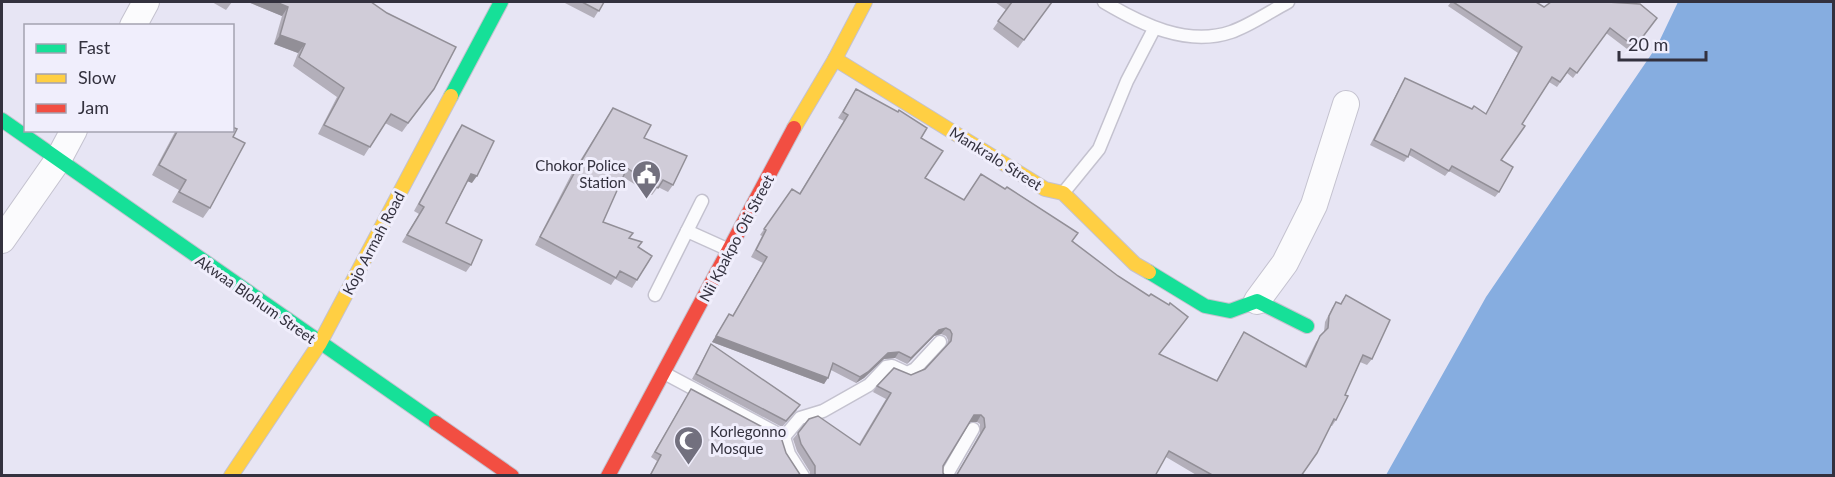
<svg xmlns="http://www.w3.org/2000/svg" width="1835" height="477" font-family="Lato,sans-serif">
  <rect width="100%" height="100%" fill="#e7e5f4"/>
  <path fill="#86ade0" d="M1678,2H1833V475H1386L1486,297L1657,46Z"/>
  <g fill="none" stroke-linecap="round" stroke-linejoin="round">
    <defs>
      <g id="lane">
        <path d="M1104,2C1141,24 1187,47 1231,32C1249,26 1271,11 1288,2"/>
        <path d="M1064,192L1099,149L1127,81L1154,29"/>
        <path d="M687,231L727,249"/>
        <path d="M655,295L702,201"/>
        <path d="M664,373L784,437L789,454L803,476"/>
        <path d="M784,437L800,418L823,411L869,385L886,367L892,366L907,373L915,369L940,342"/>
        <path d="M946,476L973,429"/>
      </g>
      <g id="street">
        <path d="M133,26L146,2"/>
        <path d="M2,240L58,160L74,130"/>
        <path d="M1257,301L1285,263L1314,205L1346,104"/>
      </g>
      <g id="fast">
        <path d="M451,96L501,2"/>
        <path d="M2,120L436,423"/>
        <path d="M1149,272L1205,306L1230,311L1257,301L1307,326"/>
      </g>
      <g id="slow">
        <path d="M835,59L1045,189L1063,193L1135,264L1149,272"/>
        <path d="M794,128L835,59L865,2"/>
        <path d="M231,476L320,343L451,96"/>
      </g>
      <g id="jam">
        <path d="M436,423L512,476"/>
        <path d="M608,476L794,128"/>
      </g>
    </defs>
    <use href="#lane" stroke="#c4c2cf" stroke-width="15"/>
    <use href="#street" stroke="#c4c2cf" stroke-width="28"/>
    <use href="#fast" stroke="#c4c2cf" stroke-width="16"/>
    <use href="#slow" stroke="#c4c2cf" stroke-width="16"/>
    <use href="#jam" stroke="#c4c2cf" stroke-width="16"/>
    <use href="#lane" stroke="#fbfbfd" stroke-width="12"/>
    <use href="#street" stroke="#fbfbfd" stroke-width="26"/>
    <use href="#fast" stroke="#16e098" stroke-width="14"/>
    <use href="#slow" stroke="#ffcf43" stroke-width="14"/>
    <use href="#jam" stroke="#f24e42" stroke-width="14"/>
  </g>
  <g fill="#b3afba">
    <path d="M212,2H232L226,10Z"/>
    <path d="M248,2H371L427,98L402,132L385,123L364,156L318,134L337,97L293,66L298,53L274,44L282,16Z"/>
    <path d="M563,2H604L594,18Z"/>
    <path d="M995,2H1052L1018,48L993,29L1006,10Z"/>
    <path d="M1451,2H1536L1544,7L1657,18L1631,52L1606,33L1573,78L1567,73L1557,87L1549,82L1522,124L1501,160L1499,192L1495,197L1449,171L1445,176L1409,155L1404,162L1370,145L1402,83L1405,78L1472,109L1486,114L1518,53L1448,6Z"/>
    <path d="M856,89L921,138L925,178L964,200L1073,241L1160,354L1216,381L1244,332L1304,366L1316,342L1324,332L1325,322L1332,308L1336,302L1340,304L1346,295L1372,359L1367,365L1360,362L1345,395L1336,420L1332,426H1331L1301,476H1198L1166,457L956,476L980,433V424L977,422H970L943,466V473L945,476H810V472L797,451L793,439L798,433L859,444L886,399L873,392L877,386L911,375L925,369L947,345L948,340L946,336L941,334L934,336L907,364L895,358L884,359L864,378L856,383L831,370L824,384L712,342L729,314L732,316L763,263L751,257L762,236L760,235L792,189L799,194L844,121L838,118Z"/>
    <path d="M613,108L644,138L673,185L668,192L658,187L652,195L623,177L603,222L629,238L638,247L637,280L632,288L615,279L611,285L535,245L571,175Z"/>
    <path d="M462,125L472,183L468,181L446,223L471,265L466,272L402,242L419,214L414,211L457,132Z"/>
    <path d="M176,130H232L233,137L210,208L203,218L172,202L179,190L152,175Z"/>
    <path d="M711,344L797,410L782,427L692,379Z"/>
    <path d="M691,389L786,453L801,476H649L657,461L651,457Z"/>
  </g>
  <g fill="#928f97">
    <path d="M248,2H276L288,7L282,16Z"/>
    <path d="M280,35L305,44L298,53L274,44Z"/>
    <path d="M471,174L477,176L472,183L467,181Z"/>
    <path d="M946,328L941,334L934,336L907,364L911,358L939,330Z"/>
    <path d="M716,336L828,378L824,384L712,342Z"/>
    <path d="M899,352L895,358L884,359L864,378L856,383L860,377L888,353Z"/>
    <path d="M974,415H981L977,422H969Z"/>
  </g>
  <g fill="#d0ccd8" stroke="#928f97" stroke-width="1.5">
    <path d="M276,2H371L387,13L456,47L434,89L408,123L391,114L370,147L324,125L344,88L299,57L305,44L280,35L288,7Z"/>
    <path d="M582,2H604L599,11Z"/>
    <path d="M1011,2H1052L1024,40L998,21L1012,2Z"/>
    <path d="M1453,2H1536L1544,7L1551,2H1607L1640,4L1657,18L1635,47L1610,28L1577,73L1570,68L1560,82L1552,77L1522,124L1525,126L1501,160L1513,167L1499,192L1452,166L1449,171L1411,149L1408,157L1374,140L1405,78L1472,109L1474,106L1486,114L1522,47Z"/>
    <path d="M856,89L898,112L899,110L927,128L921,138L943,151L925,178L964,200L981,174L1005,189L1007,187L1078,233L1072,241L1118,276L1149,296L1151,294L1169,305L1170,303L1188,317L1159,354L1217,381L1244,332L1306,367L1320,336L1328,328L1329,316L1336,302L1341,304L1346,295L1390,320L1372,359L1363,355L1345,395L1348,396L1336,420L1334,419L1317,453L1301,476H1214L1169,451L1155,476H956L985,427L984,418L981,415H974L943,466V473L945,476H817L815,474V466L801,444L798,433L809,419L818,416L860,445L891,393L877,386L894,368L911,375L925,369L951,341L952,334L950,330L946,328L939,330L911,358L899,352L888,353L868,372L860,377L833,363L828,378L716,336L729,314L733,316L767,257L756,250L766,230L764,229L792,189L800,194L848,115L843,112Z"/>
    <path d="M613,108L651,125L644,138L687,156L673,185L663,180L658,188L627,168L603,222L633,233L629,238L642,242L638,247L652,256L637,280L620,271L616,278L540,237L577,168Z"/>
    <path d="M462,125L494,141L477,176L471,174L446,223L482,240L471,265L407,235L424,207L419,204Z"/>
    <path d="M232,127L237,129L233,137L245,143L210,208L179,192L186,180L159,165L178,130H232Z"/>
    <path d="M711,344L800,405L786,421L696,374Z"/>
    <path d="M691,389L781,437L786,453L801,476H650L661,455L655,452Z"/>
  </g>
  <defs>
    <symbol id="civic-pin" viewBox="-11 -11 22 30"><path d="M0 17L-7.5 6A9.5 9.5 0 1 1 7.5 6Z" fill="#72707e" stroke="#f0eefc"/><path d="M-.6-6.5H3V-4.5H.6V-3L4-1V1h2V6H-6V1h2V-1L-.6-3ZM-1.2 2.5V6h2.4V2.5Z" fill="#fff"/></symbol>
    <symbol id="mosque-pin" viewBox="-11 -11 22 30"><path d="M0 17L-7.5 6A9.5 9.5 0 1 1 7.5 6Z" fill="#72707e" stroke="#f0eefc"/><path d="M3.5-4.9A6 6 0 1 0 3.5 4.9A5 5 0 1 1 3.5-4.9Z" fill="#fff"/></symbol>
  </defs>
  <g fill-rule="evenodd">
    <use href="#civic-pin" x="630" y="158" width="33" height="45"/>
    <use href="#mosque-pin" x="672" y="424" width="33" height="45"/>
  </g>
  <g text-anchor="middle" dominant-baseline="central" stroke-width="6" stroke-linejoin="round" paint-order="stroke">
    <g font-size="15" fill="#33313e" stroke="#f0eefc">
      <text transform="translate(996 158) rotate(32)">Mankralo Street</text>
      <text transform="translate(736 238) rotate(-62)">Nii Kpakpo Oti Street</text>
      <text transform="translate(373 243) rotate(-62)">Kojo Armah Road</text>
      <text transform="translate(256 299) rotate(35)">Akwaa Blohum Street</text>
    </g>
    <g font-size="15" fill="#33313e" stroke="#f0eefc" text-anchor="end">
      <text x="626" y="165">Chokor Police<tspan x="626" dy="17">Station</tspan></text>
      <text x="710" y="431" text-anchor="start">Korlegonno<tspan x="710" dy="17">Mosque</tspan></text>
    </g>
  </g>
  <rect width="1835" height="477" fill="none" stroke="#33313e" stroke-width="6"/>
  <rect x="24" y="24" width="210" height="108" fill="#f0eefc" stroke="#a4a2b0" stroke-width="1.5"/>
  <rect x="36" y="44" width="30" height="9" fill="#16e098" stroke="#a4a2b0" stroke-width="1.5"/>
  <text x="78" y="54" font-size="18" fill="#33313e">Fast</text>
  <rect x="36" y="74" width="30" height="9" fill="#ffcf43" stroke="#a4a2b0" stroke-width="1.5"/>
  <text x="78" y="84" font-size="18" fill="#33313e">Slow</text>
  <rect x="36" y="104" width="30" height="9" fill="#f24e42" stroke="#a4a2b0" stroke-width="1.5"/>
  <text x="78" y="114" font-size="18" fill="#33313e">Jam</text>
  <path d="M1619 51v9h87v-9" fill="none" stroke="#33313e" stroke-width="3"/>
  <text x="1628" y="51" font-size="18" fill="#33313e" stroke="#f0eefc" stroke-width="4.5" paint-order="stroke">20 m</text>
</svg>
